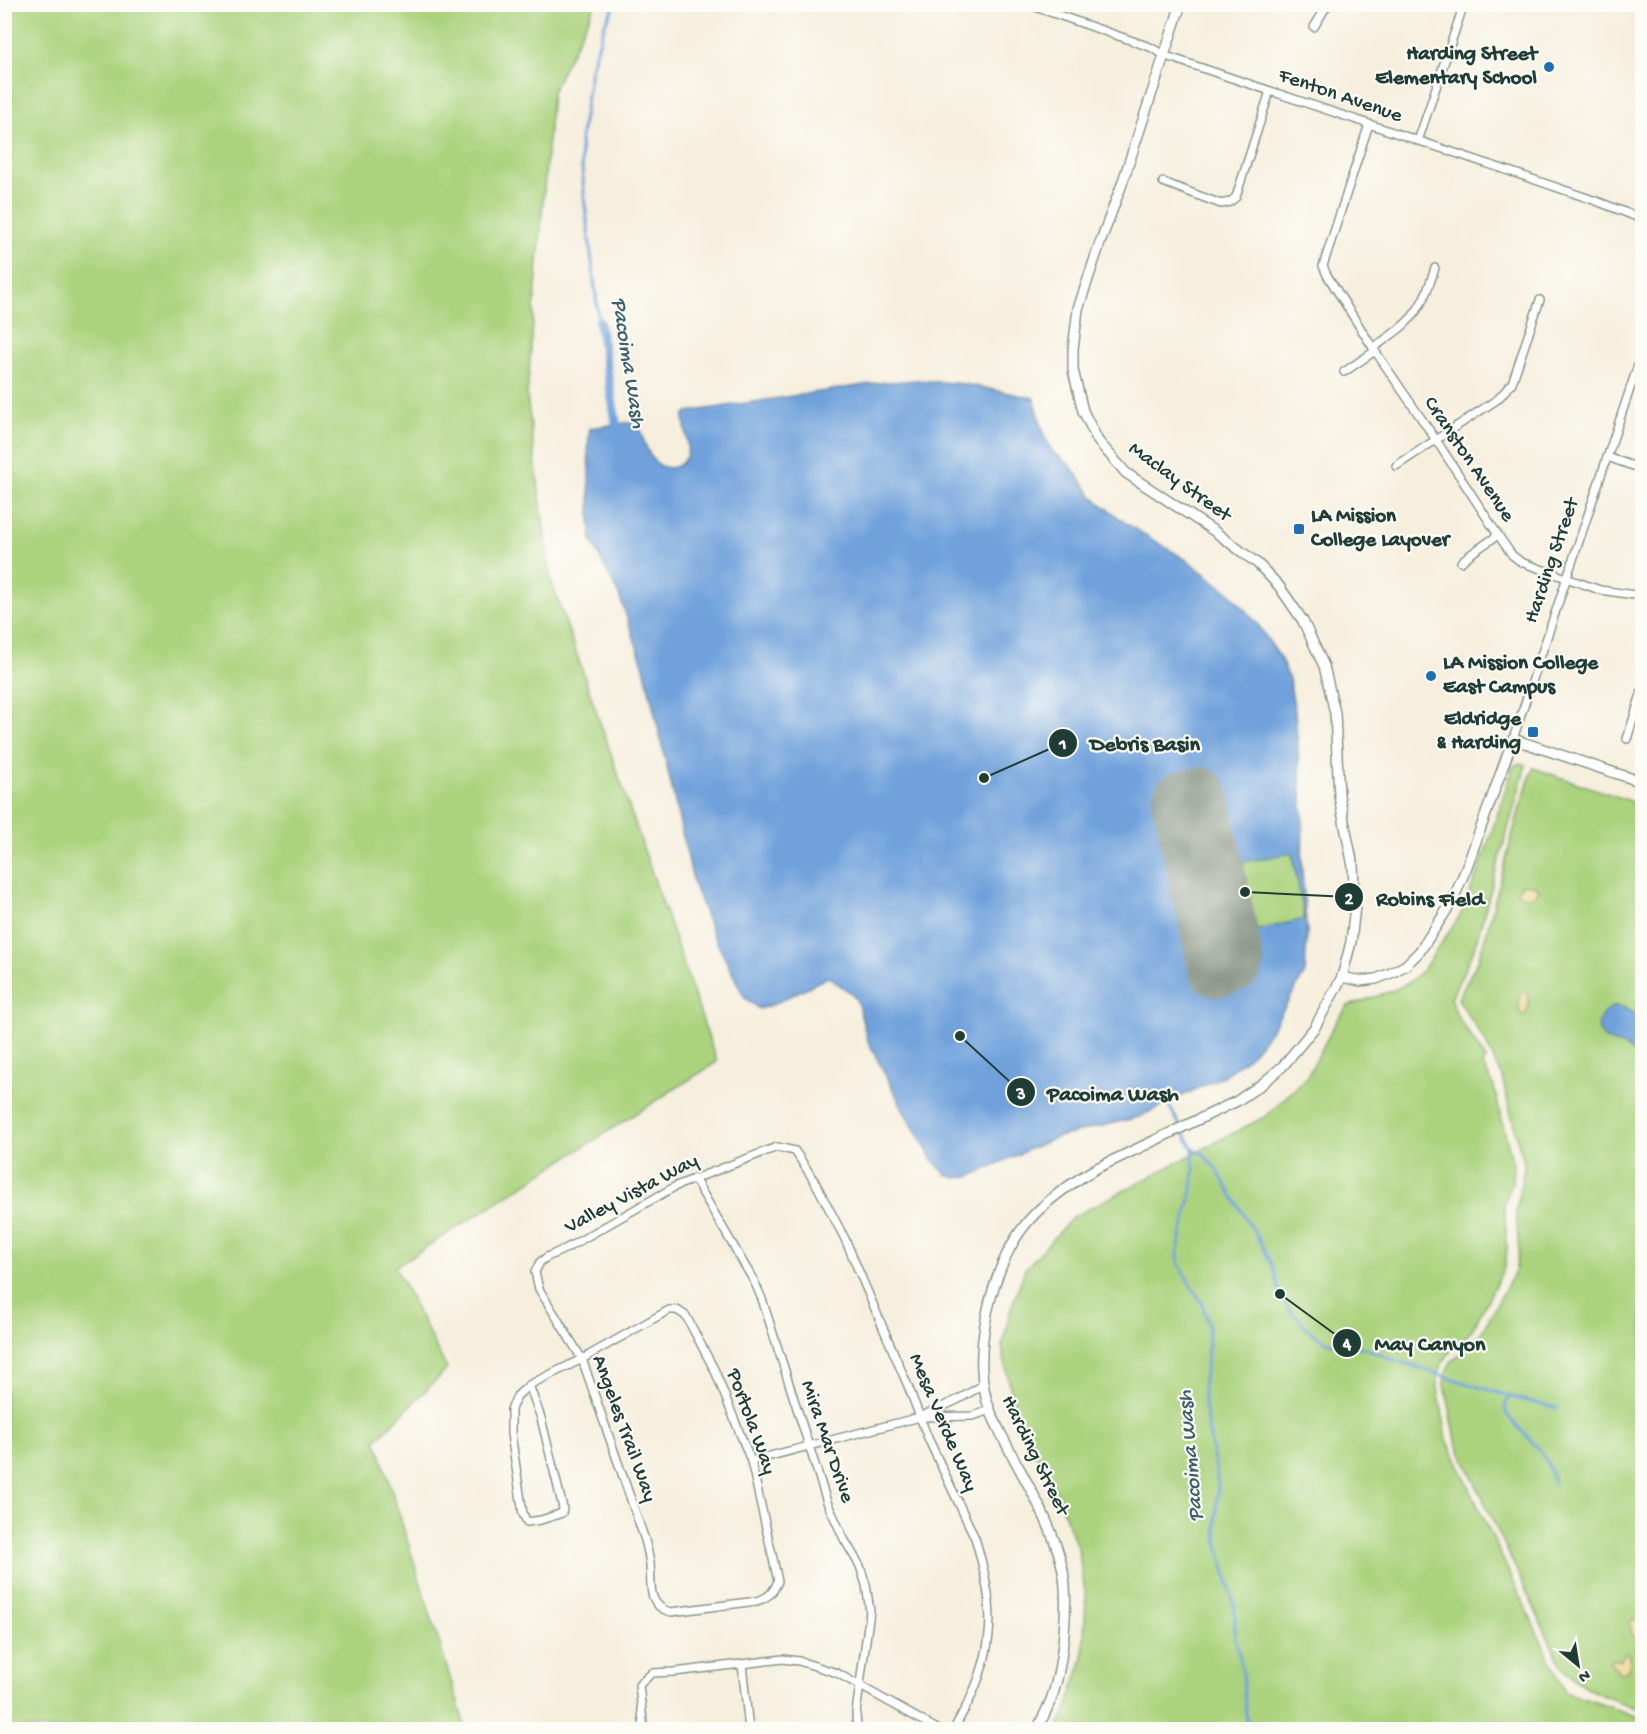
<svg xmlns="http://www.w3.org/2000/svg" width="1647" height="1734" font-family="'Gochi Hand',sans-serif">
  <rect width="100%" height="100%" fill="#fdfcf7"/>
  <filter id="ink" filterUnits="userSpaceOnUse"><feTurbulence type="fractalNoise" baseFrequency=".0167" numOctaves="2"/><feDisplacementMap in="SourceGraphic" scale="12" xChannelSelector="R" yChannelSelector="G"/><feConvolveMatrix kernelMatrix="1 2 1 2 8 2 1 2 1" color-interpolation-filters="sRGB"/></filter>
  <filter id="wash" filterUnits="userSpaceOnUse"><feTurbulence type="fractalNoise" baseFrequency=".008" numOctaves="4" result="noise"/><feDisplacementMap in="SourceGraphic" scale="24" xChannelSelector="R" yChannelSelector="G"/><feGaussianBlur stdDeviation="1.35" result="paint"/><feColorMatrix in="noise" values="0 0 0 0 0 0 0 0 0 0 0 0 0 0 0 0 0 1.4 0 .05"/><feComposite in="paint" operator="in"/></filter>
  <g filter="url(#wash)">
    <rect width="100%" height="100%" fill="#f6efde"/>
    <g fill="#abd37e" stroke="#658859" stroke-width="1.5">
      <path d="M5,4L595,5L552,92L527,396L550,577L717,1062L395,1267L447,1369L376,1440L466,1729H5Z"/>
      <path d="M1521,763L1526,765L1474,949L1451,998L1457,1016L1486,1059L1482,1064L1493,1084L1513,1165L1512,1182L1504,1206L1507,1249L1505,1266L1473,1328L1465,1338L1451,1350L1442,1364L1438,1377V1388L1447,1440L1565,1692L1642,1718V1729H1057L1065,1714L1083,1658L1086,1598L1078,1549L1055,1489L1017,1422L1002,1347L1010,1312L1025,1269L1073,1217L1266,1116L1307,1077L1336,1022L1348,1006L1392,991L1408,983L1423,970L1460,916L1480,867L1513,767L1517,764Z"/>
      <path d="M1533,768L1642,805V1710C1611,1699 1582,1692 1561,1665L1457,1444L1445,1385L1446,1371L1451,1362L1480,1335L1515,1271L1519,1251L1516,1211L1524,1169V1161L1518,1142L1502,1077L1485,1041L1458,999L1478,960L1483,945L1520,807Z"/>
      <path d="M1214,789L1292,853L1305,919L1238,935L1244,967L1208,976L1170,798Z"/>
    </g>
    <g fill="#eeda9e" stroke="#868c69" stroke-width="1.5">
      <path d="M1522,884L1533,885L1539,888L1537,894L1531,897L1521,896L1517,891Z"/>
      <path d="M1525,991L1528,994C1529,1001 1530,1011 1523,1016L1519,1011V1000L1522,993Z"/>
      <path d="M1632,1619L1638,1620L1640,1628L1639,1634L1636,1637L1632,1635L1630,1625Z"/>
      <path d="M1625,1653H1630L1629,1668L1625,1672L1619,1673L1609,1660L1611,1658L1620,1661Z"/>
    </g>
    <g fill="#70a1db" stroke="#486f88" stroke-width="1.5" fill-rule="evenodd">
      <path d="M918,380L964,384L1034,398L1044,435L1053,452L1069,464L1094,498L1127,524L1187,560L1229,592L1257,623L1281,659L1289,679L1295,711L1303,817L1302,870L1307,934L1305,973L1273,1027L1251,1055L1223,1076L1139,1117L1054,1138L969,1177L956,1178L947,1175L934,1162L905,1113L868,1041L857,1001L851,993L828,977L772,1005L759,1009L745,998L713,935L694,885L644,667L619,595L591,540L588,446L590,428L639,421C642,438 650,473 675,467C681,465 685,460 687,454C689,442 684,428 684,416L687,412L877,383ZM1214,790L1228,865L1292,853L1305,919L1238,935L1244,967L1208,976L1171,798Z"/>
      <path d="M1615,1006L1622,1007L1642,1017V1059C1637,1055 1632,1051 1627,1048C1616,1043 1594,1039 1599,1022C1601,1014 1608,1009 1615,1006Z"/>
    </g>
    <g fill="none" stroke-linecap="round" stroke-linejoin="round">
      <g stroke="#70a1db" stroke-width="3">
        <path d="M599,321L585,204L580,143L591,69L605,23L616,4"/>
        <path d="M1167,1102L1193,1149L1194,1171L1192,1190L1178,1250V1261L1183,1272L1202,1303L1209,1325L1208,1352L1203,1387L1204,1404L1218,1483L1216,1527L1218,1543L1235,1608V1637L1243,1673L1244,1696L1248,1730"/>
        <path d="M1193,1149L1203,1154L1215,1167L1258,1238L1273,1268L1280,1294L1286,1306L1311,1332L1327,1342L1365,1348L1391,1359L1466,1383L1519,1399L1558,1408"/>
        <path d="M1509,1396L1505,1407L1507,1415C1525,1435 1551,1456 1554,1484"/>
      </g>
      <path stroke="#70a1db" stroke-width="9" d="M599,321L618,434"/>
      <path stroke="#8a9689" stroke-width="60" d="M1199,797L1234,962L1218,967L1182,801Z"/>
    </g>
  </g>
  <g filter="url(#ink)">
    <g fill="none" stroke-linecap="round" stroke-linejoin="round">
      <defs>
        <g id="street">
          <path d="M1027,4L1150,47L1166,56L1503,169L1599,202L1642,219"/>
          <path d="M1314,27L1328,4"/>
          <path d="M1369,124L1323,266L1327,275L1373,348L1436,440L1498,535L1512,555L1521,562L1600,590L1642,596"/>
          <path d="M1418,141L1464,4"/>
          <path d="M1163,182L1221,204L1230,202L1236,197L1270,91"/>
          <path d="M1373,348C1384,340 1397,332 1407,322C1422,308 1429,287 1435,268"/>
          <path d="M1344,372L1375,351"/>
          <path d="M1607,457L1642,469"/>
          <path d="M1396,466L1498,399L1512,383L1540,300"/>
          <path d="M1461,562L1468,556L1498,535"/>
          <path d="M1513,739L1642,353"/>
          <path d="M1627,739L1642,691"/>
          <path d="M694,1178L755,1283L762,1299L827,1502L844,1539L860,1566L866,1585L870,1611L856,1713L857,1730"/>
          <path d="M529,1385L541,1418L563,1508L562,1513L541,1520L527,1522L523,1514L511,1434V1409L517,1396L529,1385L582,1359L669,1310H677L686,1316L715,1371L751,1461L778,1581C773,1593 769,1597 757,1601L671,1612C646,1606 652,1584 650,1564C649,1556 647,1548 645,1540L582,1359L539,1289L535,1272L540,1262L547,1257L567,1248L676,1186L777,1147L795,1151L815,1182L845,1239L908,1386L928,1438L975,1538C993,1598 998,1638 971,1697C966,1708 959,1718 954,1730"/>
          <path d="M922,1417L973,1416L990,1410"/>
          <path d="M751,1461L920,1417L959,1399L983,1385"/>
          <path d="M742,1664L749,1730"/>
          <path d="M644,1730L639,1685L652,1673L674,1672L783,1659L799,1661L837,1673L939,1730"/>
        </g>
        <g id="secondary">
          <path d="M1342,977L1360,981L1376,979L1391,973L1406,965L1420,951L1452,902L1466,869L1513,739L1642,782"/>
          <path d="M1037,1730C1042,1719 1048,1708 1052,1697C1063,1665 1070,1598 1062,1566C1049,1510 1012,1463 990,1410C969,1359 991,1267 1025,1225C1043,1202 1070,1184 1095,1169L1237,1101L1262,1084L1283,1066L1315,1027L1342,977L1351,942L1355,906L1353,866L1339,796L1335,713L1324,666L1303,621L1279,586L1258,564L1214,531L1126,473L1098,441L1083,411L1073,370V349L1078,309L1100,243L1122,184L1181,4"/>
        </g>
      </defs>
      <use href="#street" stroke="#8a9689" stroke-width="10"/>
      <use href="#secondary" stroke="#8a9689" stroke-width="12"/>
      <use href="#street" stroke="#fff" stroke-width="7"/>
      <use href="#secondary" stroke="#fff" stroke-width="9"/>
    </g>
  </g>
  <g fill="#1f6fb2" stroke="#fdfcf7" stroke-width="2">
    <circle cx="1549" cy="67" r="6"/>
    <rect x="1293" y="523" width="12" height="12" rx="3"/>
    <circle cx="1431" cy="676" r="6"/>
    <rect x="1527" y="726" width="12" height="12" rx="3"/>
  </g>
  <g text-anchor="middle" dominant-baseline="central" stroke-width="4.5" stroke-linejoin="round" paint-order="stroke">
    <g font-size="21" font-weight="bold" fill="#1f3d34" stroke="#fdfcf7" text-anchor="end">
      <text x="1537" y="55">Harding Street<tspan x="1537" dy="24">Elementary School</tspan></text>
      <text x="1311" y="517" text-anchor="start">LA Mission<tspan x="1311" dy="24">College Layover</tspan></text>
      <text x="1443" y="664" text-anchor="start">LA Mission College<tspan x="1443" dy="24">East Campus</tspan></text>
      <text x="1521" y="720">Eldridge<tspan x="1521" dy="24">&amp; Harding</tspan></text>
    </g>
    <g font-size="21" fill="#1f3d34" stroke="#fdfcf7">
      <text transform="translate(1340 97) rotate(19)">Fenton Avenue</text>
      <text transform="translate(1468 460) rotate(56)">Cranston Avenue</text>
      <text transform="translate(1179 483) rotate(36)">Maclay Street</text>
      <text transform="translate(1553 561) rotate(-71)">Harding Street</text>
      <text transform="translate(632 1195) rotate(-28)">Valley Vista Way</text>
      <text transform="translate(750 1422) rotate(70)">Portola Way</text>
      <text transform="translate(942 1423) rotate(67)">Mesa Verde Way</text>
      <text transform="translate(623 1429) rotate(70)">Angeles Trail Way</text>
      <text transform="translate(826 1442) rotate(71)">Mira Mar Drive</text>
      <text transform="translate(1034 1456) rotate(64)">Harding Street</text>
    </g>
    <g font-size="22" font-style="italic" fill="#3b606e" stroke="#fdfcf7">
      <text transform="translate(627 363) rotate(81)">Pacoima Wash</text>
      <text transform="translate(1192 1456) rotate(-95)">Pacoima Wash</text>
    </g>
  </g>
  <path fill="none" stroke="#1f3d34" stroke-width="2" d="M984 778L1063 743M1245 892L1349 897M960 1036L1021 1092M1280 1294L1347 1343"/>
  <g fill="#1f3d34" stroke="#fdfcf7" stroke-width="2">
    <circle cx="984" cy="778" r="6"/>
    <circle cx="1245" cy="892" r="6"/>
    <circle cx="960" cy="1036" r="6"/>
    <circle cx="1280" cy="1294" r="6"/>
    <circle cx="1063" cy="743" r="15"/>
    <circle cx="1349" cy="897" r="15"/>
    <circle cx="1021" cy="1092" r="15"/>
    <circle cx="1347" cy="1343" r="15"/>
  </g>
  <g font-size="18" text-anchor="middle" font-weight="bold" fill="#fff">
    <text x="1063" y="749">1</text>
    <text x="1349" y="904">2</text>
    <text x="1021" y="1099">3</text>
    <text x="1347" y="1349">4</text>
  </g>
  <g font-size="22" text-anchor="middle" font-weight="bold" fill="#1f3d34" stroke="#fdfcf7" stroke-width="4.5" stroke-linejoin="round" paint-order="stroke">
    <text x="1145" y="750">Debris Basin</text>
    <text x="1430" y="905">Robins Field</text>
    <text x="1113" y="1100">Pacoima Wash</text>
    <text x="1430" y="1350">May Canyon</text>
  </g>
  <rect width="1647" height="1734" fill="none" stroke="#fdfcf7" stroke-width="24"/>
  <g transform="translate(1578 1665) rotate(150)" stroke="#fdfcf7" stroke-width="4.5" paint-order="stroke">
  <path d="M0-4.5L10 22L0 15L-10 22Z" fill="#1f3d34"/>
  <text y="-9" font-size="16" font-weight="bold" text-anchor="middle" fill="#1f3d34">N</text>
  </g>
</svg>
